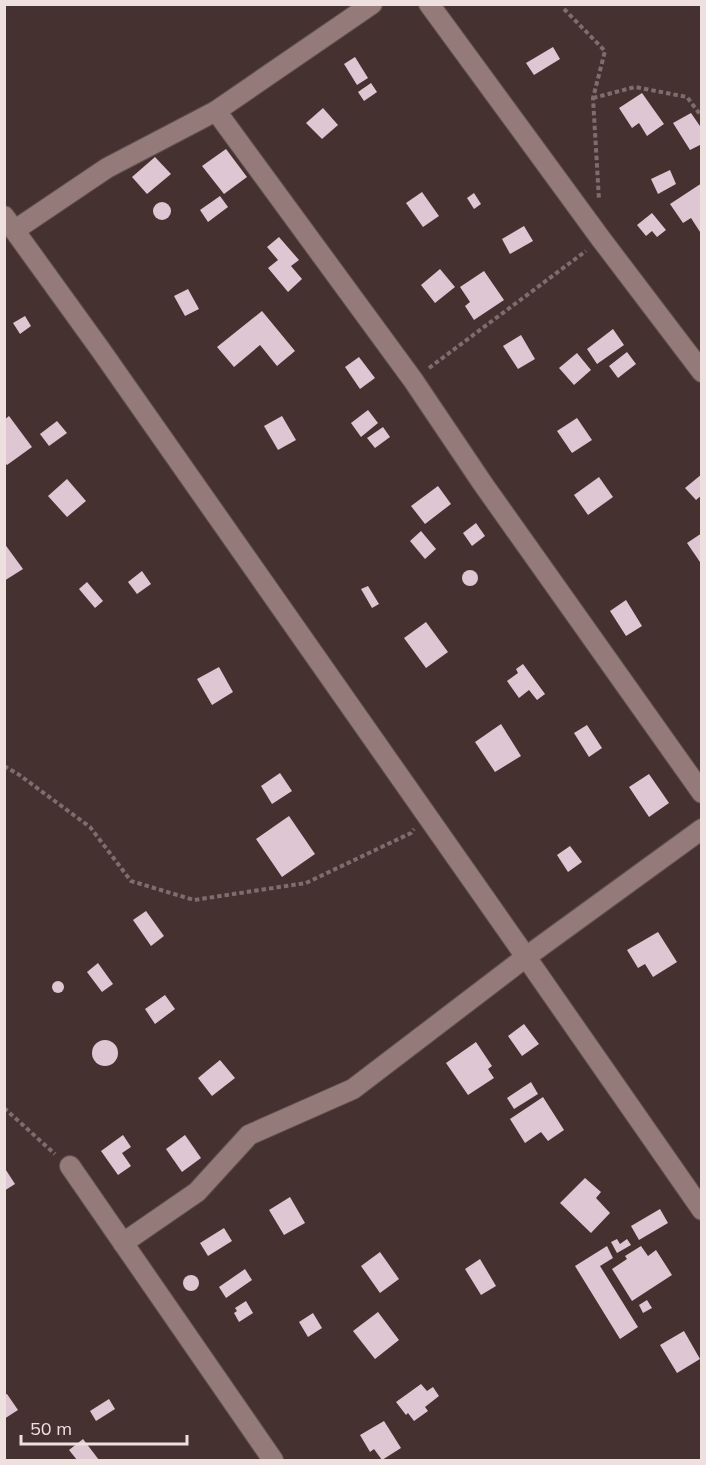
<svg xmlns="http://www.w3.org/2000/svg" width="706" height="1465" font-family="Mulish,sans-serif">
  <rect width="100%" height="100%" fill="#463131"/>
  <g fill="#dec6d3">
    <path d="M553,47L560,59L534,75L526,63Z"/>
    <path d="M355,57L368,78L357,85L344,64Z"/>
    <path d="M371,83L377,92L364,101L358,92Z"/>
    <path d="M642,93L664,124L647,136L639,123L632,128L619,108Z"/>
    <path d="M323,108L338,125L322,139L306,123Z"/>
    <path d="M691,113L702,129V144L690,150L673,123Z"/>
    <path d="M226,149L247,177L224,194L202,166Z"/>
    <path d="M155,157L171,174L147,194L132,177Z"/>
    <path d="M670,170L676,184L658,194L651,179Z"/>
    <path d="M702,183V235L691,218L683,223L670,204Z"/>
    <path d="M422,192L439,216L423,227L406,203Z"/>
    <path d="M474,193L481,204L474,209L467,198Z"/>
    <path d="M220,196L228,207L208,222L200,210Z"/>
    <circle cx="162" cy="211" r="9"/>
    <path d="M652,213L666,230L657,237L652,231L646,236L637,225Z"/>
    <path d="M524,226L533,241L510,254L502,239Z"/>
    <path d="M279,237L299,260L291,266L302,279L288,292L268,268L278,260L267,247Z"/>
    <path d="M440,269L455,287L435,303L421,285Z"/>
    <path d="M484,271L504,300L474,320L465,306L470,302L460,287Z"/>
    <path d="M188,289L199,309L185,316L174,296Z"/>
    <path d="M262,311L295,351L277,366L260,345L234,367L217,347Z"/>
    <path d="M25,316L31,326L20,334L13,323Z"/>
    <path d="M613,329L624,345L597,364L587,349Z"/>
    <path d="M521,335L535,359L518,369L503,346Z"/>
    <path d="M627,352L636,364L618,378L609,366Z"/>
    <path d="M577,353L591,370L574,385L559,368Z"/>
    <path d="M359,357L375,378L360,389L345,367Z"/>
    <path d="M368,410L378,423L361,437L351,423Z"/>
    <path d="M9,416L32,447L7,465L4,462V420Z"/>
    <path d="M282,416L296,440L278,450L264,426Z"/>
    <path d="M577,418L592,440L572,453L557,431Z"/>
    <path d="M57,421L67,433L49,446L40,434Z"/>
    <path d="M383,427L390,437L375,448L367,438Z"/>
    <path d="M702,474V495L696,500L685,488Z"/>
    <path d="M599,477L613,497L588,515L574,495Z"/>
    <path d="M67,479L86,501L67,517L48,496Z"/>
    <path d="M438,486L451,504L425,524L411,506Z"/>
    <path d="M476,523L485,536L472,546L463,533Z"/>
    <path d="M421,531L436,549L425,559L410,541Z"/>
    <path d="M702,533V565L687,543Z"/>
    <path d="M4,543L23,569L4,581Z"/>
    <circle cx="470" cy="578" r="8"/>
    <path d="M142,571L151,584L137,594L128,582Z"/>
    <path d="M87,582L103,601L95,608L79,589Z"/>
    <path d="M368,586L379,604L372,608L361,589Z"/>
    <path d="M626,600L642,626L626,636L610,611Z"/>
    <path d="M426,622L448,652L426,668L404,638Z"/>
    <path d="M523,664L545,694L537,700L529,690L519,698L507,681L518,673L516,669Z"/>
    <path d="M219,667L233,692L212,705L197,679Z"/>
    <path d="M501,724L521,756L495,772L475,742Z"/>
    <path d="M587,725L602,748L589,757L574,733Z"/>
    <path d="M280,773L292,791L272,804L261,786Z"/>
    <path d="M649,774L669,803L649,817L629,787Z"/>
    <path d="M289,816L315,854L282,877L256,839Z"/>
    <path d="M570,846L582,862L568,872L557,855Z"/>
    <path d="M146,911L164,936L151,946L133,920Z"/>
    <path d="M658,932L677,962L653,977L645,964L638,968L627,950Z"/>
    <path d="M98,963L113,984L102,992L87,972Z"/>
    <circle cx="58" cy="987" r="6"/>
    <path d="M165,995L175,1009L155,1024L145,1009Z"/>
    <path d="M524,1024L539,1044L522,1056L508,1036Z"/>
    <circle cx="105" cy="1053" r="13"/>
    <path d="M476,1042L492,1066L488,1069L494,1078L468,1095L446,1063Z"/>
    <path d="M220,1060L235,1078L212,1096L198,1078Z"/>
    <path d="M531,1082L538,1094L514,1109L507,1098Z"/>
    <path d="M543,1097L564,1130L548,1141L541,1132L525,1143L510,1119Z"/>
    <path d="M123,1135L131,1147L122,1153L131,1166L118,1175L101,1151Z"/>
    <path d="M185,1135L201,1158L182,1172L166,1149Z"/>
    <path d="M4,1167L15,1184L4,1191Z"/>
    <path d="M585,1178L601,1192L596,1198L610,1213L591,1233L560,1203Z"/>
    <path d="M290,1197L305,1223L284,1235L269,1210Z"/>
    <path d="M660,1209L668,1223L639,1240L631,1226Z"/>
    <path d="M224,1228L232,1241L208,1256L200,1243Z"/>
    <path d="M617,1239L620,1244L627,1239L631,1245L617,1253L611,1242Z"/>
    <path d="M607,1246L613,1258L600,1266L638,1327L620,1339L575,1266Z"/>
    <path d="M641,1246L648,1256L656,1250L672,1275L632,1301L612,1269L627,1259L625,1256Z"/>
    <path d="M380,1252L399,1279L380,1293L361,1266Z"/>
    <path d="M480,1259L496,1286L481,1295L465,1269Z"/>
    <path d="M245,1269L252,1280L226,1298L219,1287Z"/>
    <circle cx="191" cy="1283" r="8"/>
    <path d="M647,1300L652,1308L643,1313L639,1305Z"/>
    <path d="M246,1301L253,1313L239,1322L234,1313L237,1311L235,1308Z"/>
    <path d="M378,1312L399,1340L375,1359L353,1331Z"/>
    <path d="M313,1313L322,1328L308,1337L299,1322Z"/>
    <path d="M684,1331L700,1359L677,1373L660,1345Z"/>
    <path d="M421,1384L427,1391L433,1387L439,1396L425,1407L428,1411L414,1421L408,1413L406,1415L396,1402Z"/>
    <path d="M7,1394L18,1410L4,1419V1395Z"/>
    <path d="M109,1399L115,1409L96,1421L90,1411Z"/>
    <path d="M384,1421L401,1448L382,1460L374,1449L370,1452L360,1435Z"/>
    <path d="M83,1439L99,1460H77L69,1450Z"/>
  </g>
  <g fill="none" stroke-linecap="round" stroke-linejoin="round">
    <defs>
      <g id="street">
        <path d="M429,4L601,239L702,372"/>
        <path d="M216,111L413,380L483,484L702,793"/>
        <path d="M4,216L100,349L526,957L702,1210"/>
        <path d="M15,230L107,168L216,111L372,4"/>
        <path d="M70,1166L273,1460"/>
        <path d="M123,1243L197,1192L249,1135L353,1089L526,957L702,829"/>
      </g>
    </defs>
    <use href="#street" stroke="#625050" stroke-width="22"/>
    <g stroke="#7f6c6c" stroke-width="4" stroke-dasharray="4.5 3" stroke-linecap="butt">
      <path d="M564,9L605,51L593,98L599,200"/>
      <path d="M593,98L635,87L687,97L702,117"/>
      <path d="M429,368L586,251"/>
      <path d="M4,766L18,774L90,827L131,881L194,900L306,883L411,833L414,829"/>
      <path d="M4,1108L55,1154"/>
    </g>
    <use href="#street" stroke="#947b7a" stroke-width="20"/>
  </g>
  <rect width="706" height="1465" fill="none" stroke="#eee0df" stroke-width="12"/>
  <path d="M21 1435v9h166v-9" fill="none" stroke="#eee0df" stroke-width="3"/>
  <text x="30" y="1435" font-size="18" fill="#eee0df" stroke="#463131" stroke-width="4.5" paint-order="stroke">50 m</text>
</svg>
